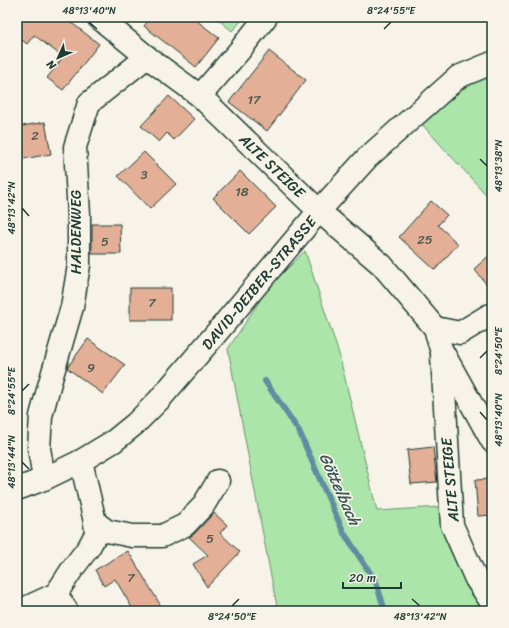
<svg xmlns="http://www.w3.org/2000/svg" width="509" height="628" font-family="Sriracha,sans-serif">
  <rect width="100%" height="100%" fill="#f7f3e8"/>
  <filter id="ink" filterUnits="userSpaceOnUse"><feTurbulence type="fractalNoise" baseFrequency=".025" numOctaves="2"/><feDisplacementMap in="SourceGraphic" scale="8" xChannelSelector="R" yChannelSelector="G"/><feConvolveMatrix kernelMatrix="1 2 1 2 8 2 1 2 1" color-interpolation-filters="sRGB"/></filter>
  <g filter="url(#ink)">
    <g fill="#ace5a9" stroke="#66916e">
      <path d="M215,17H245L232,31Z"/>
      <path d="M492,74V201L419,121L467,86Z"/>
      <path d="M305,251L339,354L377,511L441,507L489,611H278L269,566L228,349L268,288Z"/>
    </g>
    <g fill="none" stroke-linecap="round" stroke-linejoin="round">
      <path stroke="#608da1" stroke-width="6" d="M265,381L299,431L322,484L344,533L376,582L385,611"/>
    </g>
    <g fill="#e3af97" stroke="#1f3d34">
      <path d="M17,17H64L99,44L63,90L47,78L63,57L34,35L27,44L17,36Z"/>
      <path d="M151,17H192L219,38L196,67L144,26Z"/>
      <path d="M269,51L306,80L267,131L229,102Z"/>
      <path d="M169,96L194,119L174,140L167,133L159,142L141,126Z"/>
      <path d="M45,122L51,154L23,159L17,127Z"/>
      <path d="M144,152L176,184L150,209L118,176Z"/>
      <path d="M240,171L276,207L249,234L213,198Z"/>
      <path d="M431,201L447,215L438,225L458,244L435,270L399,237Z"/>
      <path d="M92,224H120L121,254H92Z"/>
      <path d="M492,253V291L474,269Z"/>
      <rect x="130" y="288" width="41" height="32"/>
      <path d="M88,339L125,365L103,394L67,368Z"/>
      <path d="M433,447L437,482L411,484L407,450Z"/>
      <path d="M492,479V515L478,516L475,480Z"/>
      <path d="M214,513L227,525L220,533L240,552L207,587L193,564L208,555L189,537L194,534Z"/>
      <path d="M128,551L164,611H134L115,579L104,586L95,570Z"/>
    </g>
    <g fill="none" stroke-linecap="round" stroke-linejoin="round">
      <defs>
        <g id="minor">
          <path d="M98,17L147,57L200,96L319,211L382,265L435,328L441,349L492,441"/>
          <path d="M200,96L240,50L266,17"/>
          <path d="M435,328L460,333L488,316L492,315"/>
          <path d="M442,356L452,525L476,579L492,603"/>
          <path d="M44,479L39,448L41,416L49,386L72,307L79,265V215L75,147L89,103L147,57"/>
          <path d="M17,489L44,479L81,461L114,441L135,424L159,400L213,337L319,211L367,158L458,77L492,63"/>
          <path d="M95,522L107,531L132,536H162L185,525L203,506L218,481"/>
          <path d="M19,611L56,594"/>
          <path d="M67,611L56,594L73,568L89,547L96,534L95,522L81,461"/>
        </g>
      </defs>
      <use href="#minor" stroke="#1f3d34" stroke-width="25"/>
      <use href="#minor" stroke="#f7f3e8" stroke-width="22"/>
    </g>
  </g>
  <path fill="none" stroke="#1f3d34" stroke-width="1.5" d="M89,22L97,29M384,29L391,22M480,159L487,166M22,208L29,216M480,358L487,351M22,391L29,384M480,412L487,420M22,462L29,469M412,599L420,606M232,606L239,599"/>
  <g text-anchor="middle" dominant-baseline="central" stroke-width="3.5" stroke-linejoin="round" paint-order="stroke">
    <g font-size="13" fill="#505a4d">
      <text x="254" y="99">17</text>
      <text x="35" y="135">2</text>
      <text x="144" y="174">3</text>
      <text x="242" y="191">18</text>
      <text x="425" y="239">25</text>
      <text x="105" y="241">5</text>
      <text x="152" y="302">7</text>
      <text x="91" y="367">9</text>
      <text x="210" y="538">5</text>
      <text x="131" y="577">7</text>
    </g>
    <g font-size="15" fill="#1f3d34" stroke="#f7f3e8">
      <text transform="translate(272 166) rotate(44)">ALTE STEIGE</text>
      <text transform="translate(76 232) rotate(-90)">HALDENWEG</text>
      <text transform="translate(259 283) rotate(-50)">DAVID-DEIBER-STRASSE</text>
      <text transform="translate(450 480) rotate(-95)">ALTE STEIGE</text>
    </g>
    <g font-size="16" font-style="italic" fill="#355858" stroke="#f7f3e8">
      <text transform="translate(340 489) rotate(66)">Göttelbach</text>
    </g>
  </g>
  <rect width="509" height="628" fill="none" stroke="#f7f3e8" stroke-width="44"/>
  <g transform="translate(58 58) rotate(225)" stroke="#f7f3e8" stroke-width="3" paint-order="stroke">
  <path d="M0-3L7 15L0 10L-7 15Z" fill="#1f3d34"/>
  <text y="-6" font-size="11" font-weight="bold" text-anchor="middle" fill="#1f3d34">N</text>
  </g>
  <path d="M343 582v6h58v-6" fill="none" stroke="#1f3d34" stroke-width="2"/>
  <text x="349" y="582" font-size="12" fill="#1f3d34" stroke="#f7f3e8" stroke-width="3" paint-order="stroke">20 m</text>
  <rect x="22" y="22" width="465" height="584" fill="none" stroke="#1f3d34" stroke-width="1.5"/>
  <g font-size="10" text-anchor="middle" fill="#1f3d34">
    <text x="89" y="14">48°13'40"N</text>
    <text x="391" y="14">8°24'55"E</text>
    <text transform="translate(498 166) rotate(-90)" y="4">48°13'38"N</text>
    <text transform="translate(11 208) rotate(-90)" y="4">48°13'42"N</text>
    <text transform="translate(498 351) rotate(-90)" y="4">8°24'50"E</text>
    <text transform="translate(11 391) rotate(-90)" y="4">8°24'55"E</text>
    <text transform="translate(498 420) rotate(-90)" y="4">48°13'40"N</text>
    <text transform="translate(11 462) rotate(-90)" y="4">48°13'44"N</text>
    <text x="232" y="620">8°24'50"E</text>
    <text x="420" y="620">48°13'42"N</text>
  </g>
</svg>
